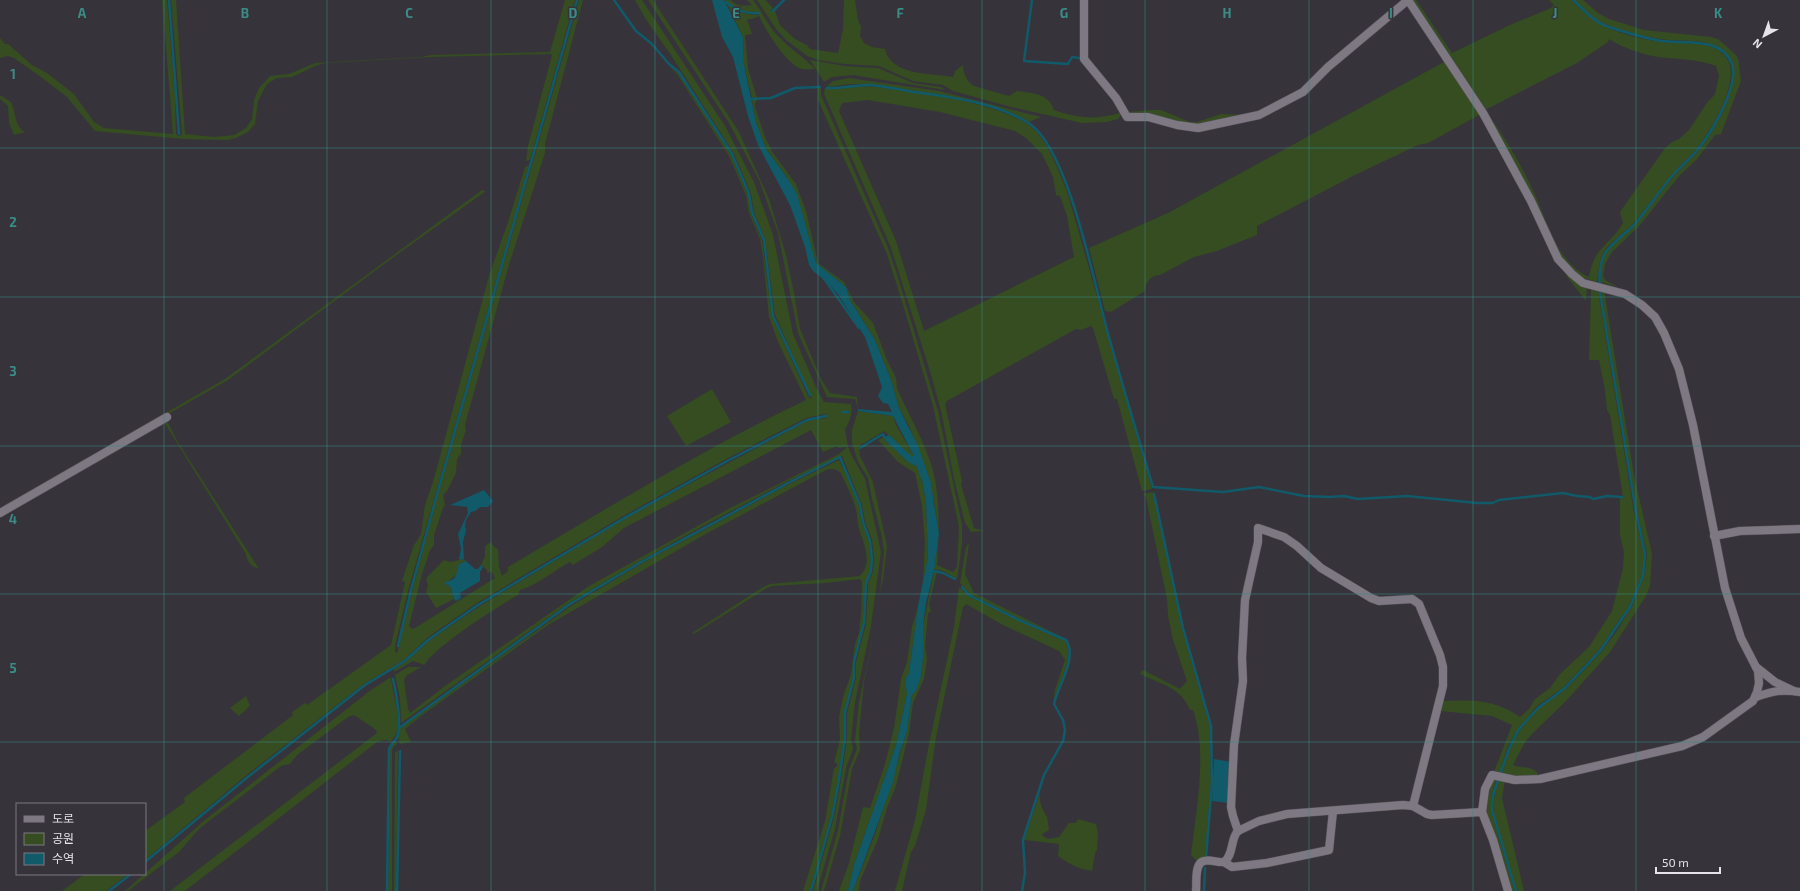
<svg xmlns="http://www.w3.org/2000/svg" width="1800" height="891" font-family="'Exo 2','Noto Sans KR',sans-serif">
  <rect width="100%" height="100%" fill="#37333b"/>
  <g fill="#354d20" fill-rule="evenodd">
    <path d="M162,0H167L175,95L176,134L179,136L182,134L171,0H176L185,134L214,137L234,135L246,128L252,119L254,100L259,88L270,76L289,74L315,63L421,57L431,55L550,52L565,0H575L530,160L526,161L528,146L552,55L550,54L431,57L325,63L315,66L292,77L277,78L267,84L258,101L255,124L248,132L236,138L227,140L183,139L95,131L67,97L45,80L14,58L8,56L0,58V38L5,44H8L32,65L47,73L74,94L94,122L104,128L173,134Z"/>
    <path d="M579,0H583L545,144V153L508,268L465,425L466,430L461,445V454L457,459L456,473L447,491L443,495L445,505L443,508L434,535V545L430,550L422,574L409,626L412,629L415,628L495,578L492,572L487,573V570L481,565L485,556V546L491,542L494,547L498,549L499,567L502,576L508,571V567C606,509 703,449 806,400L778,342L769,317L763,257L760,239L749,213L746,195L729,156L677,74L668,65L678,73L709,120L731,155L748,195L751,213L762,240L772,316L808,396L812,399L775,315L765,239L754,212L751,194L734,154L671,55L645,18L635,0H642L725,126L754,182L773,235L793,334L816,387L824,402L851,404C853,412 850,422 845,429L848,447L852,456L865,479L881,552L871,626L855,702L851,740L853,749L846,768L835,829L817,891H813L834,817L840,786L847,738V714L856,677V662L866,624L868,584L873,571L874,559L872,540L865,522L862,505L842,456L786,482L703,526L642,560L569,603L401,723L400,699L395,675L408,667H421L406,676L404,680L408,709L410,713L445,686L589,586L730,508L839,454L847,447L839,448L837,446L823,452L811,430L624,528L602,547L573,565L570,562C553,571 538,585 520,590L518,595C500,605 431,649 425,665L413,661L394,672V669L406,662L430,640L480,606L574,549L627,517L807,421L826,418L825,414L806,418L728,458L625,515L477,603L427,638L404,660L364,684L248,774L145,860V831L185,802L184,798L293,715L292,712L305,703L307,705L391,645L405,582L402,581L414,545L421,534L425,505L433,482L489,276L508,222L525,167L529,165L408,591L395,646V652L397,653L398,650L412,591L437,498Z"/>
    <path d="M648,0H653L739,132L769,199L786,255L794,293L800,329L821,379L830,393L857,397L858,409L855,399L827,397L798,333L778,233L759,180L729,123Z"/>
    <path d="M724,0H731C737,7 744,6 752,5L747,0H753C763,12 767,25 778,36C789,48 804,57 815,69C810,69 803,70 799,68C784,60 766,31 759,16L752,19H747L752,34L745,35L748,69L757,98H752L744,65L743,37L727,4C737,11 745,15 758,15L759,13L739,11Z"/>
    <path d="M757,0H765L773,8L771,11L772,12L775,11L780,25L795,39L807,45L810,49L838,53L843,29L844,0H855L858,20L861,27L860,36L864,43L872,47L885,49C891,76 931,73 953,77L955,71L963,65C963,73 967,82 974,86L1009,96L1017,91C1031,93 1049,93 1054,110C1080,119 1097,120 1123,112L1118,119L1107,122L1082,123L1007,106L953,91L943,85L913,81L879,66L844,64L818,60L807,56L786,40L776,29Z"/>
    <path d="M1413,0H1416L1452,53L1510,25L1551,8L1554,5L1549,0H1571C1581,9 1591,20 1604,26C1620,34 1644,40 1662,42C1683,45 1709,38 1725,56C1744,77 1712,128 1698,147C1690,157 1680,165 1672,175C1658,191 1646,209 1632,225C1623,234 1610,242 1604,252C1599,261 1599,272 1597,282L1581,277L1560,258L1449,55ZM1609,39C1623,48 1641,54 1658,57C1677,59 1698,59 1716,66L1719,76L1715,94L1706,104L1689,130L1679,139L1672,142L1665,148L1620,212L1623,223C1609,246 1594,247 1589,277C1555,262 1546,216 1531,186C1518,159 1503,134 1485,110L1577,63L1608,42Z"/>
    <path d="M1574,0H1583L1598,13L1609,19L1644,30L1711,37L1718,39L1735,54L1738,58L1741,81L1721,134L1715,135L1697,159L1679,176L1640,225L1612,252L1605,264L1603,276L1605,280L1618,287L1600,282C1601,273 1601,261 1606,253C1613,242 1626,235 1635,225C1648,209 1660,192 1674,176C1682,167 1692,159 1699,150C1715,130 1745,80 1728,57C1713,35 1683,43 1660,39C1642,36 1622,32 1605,24C1593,19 1584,9 1574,0Z"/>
    <path d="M1444,57L1481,114L1428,143L1418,145L1353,176L1257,226V235L1217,251L1194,257L1160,275C1150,276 1146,281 1145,291L1111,312L1105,311L1089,248L1168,213L1444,62Z"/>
    <path d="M810,60L845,66L878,68L913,83L941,87L945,90L853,75L832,77L824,82Z"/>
    <path d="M849,78L939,91L1041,117L1029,122L1017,116L982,103L941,95L871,84H851L826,87L833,81Z"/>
    <path d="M853,86C895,86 996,101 1030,126C1049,141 1058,170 1067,191L1152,489L1142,491L1117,399H1114L1093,328L1091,326L1081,330L1076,329L947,401L945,404L962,481L961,485L974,528L984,531L971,532L965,523L954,479L942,415L930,371L891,248L824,94L825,88L832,89ZM868,100L940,112L1015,131L1026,138L1042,154L1053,177L1056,195L1060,196L1067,216L1074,257L924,331L896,241L839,111L842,103Z"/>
    <path d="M818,87H821V95L888,248L896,271L938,411L962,525V544L957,579L943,571L934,569L939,533L931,483L909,426L899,408L891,380L875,340L850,300L846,287L816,263L806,227L788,179L766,149L756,122L752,100H757L755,103V107L765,137L773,153L796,184L806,211L818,263L844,282L854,302L873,323L887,360L896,378L897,388C908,414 924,440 932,467C941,499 939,533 937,565L953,572L957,567L959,528L957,517L933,406L904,308L887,254L818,100Z"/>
    <path d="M0,95L11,102C16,112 14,126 25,132L14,135L9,123L8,106L0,99Z"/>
    <path d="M1153,110H1161L1190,122H1197L1221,114L1250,115L1196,127L1128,115L1127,112Z"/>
    <path d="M482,190L486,191L391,259L228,380L0,510V508L225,379Z"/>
    <path d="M1564,273L1578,284L1587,287L1586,301Z"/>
    <path d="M1591,289L1598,290L1634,512L1644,554L1642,576L1629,606L1599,650L1563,688L1537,706L1518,729L1507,748L1500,772H1494L1512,725L1492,716L1440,711L1442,701C1471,700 1495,699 1520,717L1529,709L1535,699L1550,688L1560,674L1589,647L1612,611L1623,568L1624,552L1620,535V497H1623L1610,415L1607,410L1605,390L1599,360H1589Z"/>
    <path d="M1604,290L1634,475L1652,554L1650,586L1646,596L1610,652L1567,700L1533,733L1525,742L1513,765C1523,769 1536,765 1539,777L1501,776L1510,749L1520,730L1539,708L1565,690L1601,652L1616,632L1631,608L1644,577L1647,554L1637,512L1606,334L1601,291Z"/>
    <path d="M712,389L731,422L686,446L667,416Z"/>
    <path d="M858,411L893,416L896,425L914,456H910L884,431L859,446L860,456L873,482L887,546L883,580L880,593L884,552L882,537L872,499L868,478L858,462L852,443V430Z"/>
    <path d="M164,422L168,423L176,439L259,569C252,567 247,562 246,554Z"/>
    <path d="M884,437L886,441L908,462L920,468L926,502L928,557L923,583L925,542L922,506L915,473L898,462L878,440Z"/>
    <path d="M839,460L850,481L859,506L862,523L869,541L871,559L870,571L865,584L863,623L854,662L853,677L844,713V738L837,786L831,816L810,891H803L825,821L834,768L837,766V763H834L840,739L839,717L843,697L851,674L855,644L859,633L861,614L862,582L860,579L825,583L772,586L765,589L694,634L692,633L763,587L770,584L860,576C873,562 864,544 859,529C857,522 858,516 856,510C853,497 846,484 840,472L834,469H828L704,535L548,625L421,716L405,729L411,742L400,744L398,738L399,729L571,606L644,562L789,484Z"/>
    <path d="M1153,492L1182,628L1210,726L1211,783L1205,857L1197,861L1191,855C1196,810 1208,753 1193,710H1190C1181,687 1160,684 1140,674L1142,670L1145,671L1180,689L1187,681L1173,640L1168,616L1167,599L1150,517L1146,497L1143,494Z"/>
    <path d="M969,543L965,574L974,593L1066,639L1020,619L970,594L960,583L966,547Z"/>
    <path d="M464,559L466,561L459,564L457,574L445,584L450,586L454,599L436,608L426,592L428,586L426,578L444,560C451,564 456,560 464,559Z"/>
    <path d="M934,572H937L929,604L931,612L928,613L925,647L927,659L924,679L913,703L909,733L896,786L887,808L878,839L860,881L859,891H853L875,834L907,731L912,695L921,676L923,658V625Z"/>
    <path d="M959,587L969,596L1019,621L1065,641C1076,658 1057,686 1053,704L1055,690L1065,660L1059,651L1003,625L966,604L963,607L936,737L926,810L915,846L911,852L902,891H895L915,820L928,749L954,627Z"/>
    <path d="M918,606L909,673L905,680L907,694L896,745L854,865L848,891H839L849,863L863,807L870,808L885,764L894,728L901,679L907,662L912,627Z"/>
    <path d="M875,627L864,682L859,733L860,750L852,769L840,836L824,891H821L838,830L849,769L857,749L855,740L859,702Z"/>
    <path d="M391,677C392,694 406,729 391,741L384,740L377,742L185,891H170L377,733L375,729L354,715L348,717L297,755L290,764L281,766L200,828L179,852L128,891H125L206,819L371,690Z"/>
    <path d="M246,696L250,706L239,716L230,708Z"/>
    <path d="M396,741L397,744L394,746L392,750V891H388L390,749L393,743Z"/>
    <path d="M398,750L396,891H394L395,753Z"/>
    <path d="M1491,779H1497L1492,794L1491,810L1515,891H1510L1484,806Z"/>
    <path d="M1499,779L1505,780L1502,798L1524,891H1517L1495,820C1492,805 1494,794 1499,779Z"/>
    <path d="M1040,793C1039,804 1042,808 1047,817C1048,821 1048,826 1049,830L1042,834L1043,836L1048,839L1059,837L1069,823H1076L1078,819L1096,824L1098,833L1097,850L1095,853L1092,871C1079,869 1069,864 1058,856L1059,844L1024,840Z"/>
    <path d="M85,874H128L106,891H62Z"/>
  </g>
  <g fill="#105a6a">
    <path d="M712,0H724L743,37L744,65L756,122L766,149L788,179L797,194L816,263L846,287L850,300L875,340L891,380L899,408L918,446L931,483L934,504L939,533L934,571L926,603L923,625V658L921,676L916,691L912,695L907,731L899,755L893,782L853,891H848L854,865L896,745L907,694L905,680L909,673L918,606L928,557L926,502L920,468L908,462L886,441L884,437L889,435L910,455L914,456L893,416L858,411V409L892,412L888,404L883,403L878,396L882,387L865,337L838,294L827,282L813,271L809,265L805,247L790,205L758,145L748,116L733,57L722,37Z"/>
    <path d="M484,490L493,501L488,507H480L475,511L471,512L466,520L465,526L466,530L463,542L464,559L459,560L461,549L458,534L468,513L467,507L450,505Z"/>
    <path d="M466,561L475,569H478L481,565L483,567L480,572V581L460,593L461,598L456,601L454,599L450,586L445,584V582C458,580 456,573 459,564Z"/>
    <path d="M1214,759L1231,762L1229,803L1212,801Z"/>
  </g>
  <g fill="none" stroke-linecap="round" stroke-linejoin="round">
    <g stroke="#105a6a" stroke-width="2.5">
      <path d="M169,0L179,134"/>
      <path d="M614,0L636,31L652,44L669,64L679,72L732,154L749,194L752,212L764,240L773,316L810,395"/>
      <path d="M1032,0L1024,61L1068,64L1072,57L1079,58"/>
      <path d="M726,2C737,10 745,14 759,13"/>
      <path d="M773,11L784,0"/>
      <path d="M827,88C842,89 857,84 872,85C886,87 900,89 914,92C951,97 998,103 1030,124C1070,152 1095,289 1109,337C1123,387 1138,437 1153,487L1223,492L1259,487L1304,496L1330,497L1344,496L1358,499L1407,496L1477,503H1493L1499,500L1563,493L1577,496L1590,497L1593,499L1607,496L1622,497"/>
      <path d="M752,99L771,98L795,88L820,87"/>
      <path d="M823,277L859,328"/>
      <path d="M842,412H848"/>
      <path d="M860,448L883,434L884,437"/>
      <path d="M918,465L922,477"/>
      <path d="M1154,494L1183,628L1211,726L1212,783L1206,857"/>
      <path d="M934,571L943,573L955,579"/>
      <path d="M962,587L969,595L1019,620L1066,640C1078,658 1058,685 1054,704L1063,720L1065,730L1063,741L1044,775L1023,840L1025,873L1022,891"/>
      <path d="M398,646L411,590L436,498L577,0"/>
      <path d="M399,728L570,604L643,561L788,483L840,457L860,505L863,522L870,541L872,559L871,571L866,584L864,623L854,662V677L845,713V738L838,786L832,817L811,891"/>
      <path d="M145,862L249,776L365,685L405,661L428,640L478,605L626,517L729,460L807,420L826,416"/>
      <path d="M109,891L131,874"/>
      <path d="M387,891L389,749C391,744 394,742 396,739C403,727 396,692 393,679"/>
      <path d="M397,891L400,751"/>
      <path d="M1204,891L1205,868"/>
      <path d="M1516,891L1492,810L1493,795L1509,749L1519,729L1538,708L1564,689L1600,651L1630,607L1643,576L1645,554L1636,512L1600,293C1599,281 1598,263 1606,252C1613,242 1625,234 1634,225C1648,209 1659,191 1673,175C1681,166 1691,158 1698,149C1712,132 1739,86 1732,64C1721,36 1684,44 1662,41C1643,38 1624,32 1606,26C1593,21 1583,9 1573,0"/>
    </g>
    <defs>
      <g id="minor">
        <path d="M1084,0V59L1116,98L1127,117H1148L1177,125L1198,128L1259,115L1303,92L1328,67L1408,0L1483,113L1531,201L1558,259L1572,274L1583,283L1625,294L1642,305L1655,317L1664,333L1679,369L1693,425L1725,588L1741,638L1758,671L1759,683L1757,692L1753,701L1703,737L1682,746L1540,779L1515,780L1492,775L1485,789L1482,812L1493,840L1508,891"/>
        <path d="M0,513L167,417"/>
        <path d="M1714,536L1740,531L1800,529"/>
        <path d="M1756,667L1775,682L1794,691"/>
        <path d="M1756,697C1773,691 1782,689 1800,692"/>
        <path d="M1238,831L1233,816L1231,807L1234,745L1243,681L1242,658L1245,600L1258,542V528L1284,537L1297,546L1321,568L1371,598L1379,601L1412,599L1419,604L1440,655L1443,667V686L1413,806"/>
        <path d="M1224,862L1232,867L1267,863L1329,850L1333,811"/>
        <path d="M1196,891C1197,883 1194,863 1204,861C1211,859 1218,863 1224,862C1234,855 1230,839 1238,831L1259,821L1287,814L1403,805L1413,806L1427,814L1432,815L1482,812"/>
      </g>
    </defs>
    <use href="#minor" stroke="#57525a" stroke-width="9"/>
    <use href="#minor" stroke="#7d7881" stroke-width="8"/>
  </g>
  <path fill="none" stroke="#3a8c87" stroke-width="1" stroke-opacity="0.55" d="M164,0V891M327,0V891M491,0V891M655,0V891M818,0V891M982,0V891M1145,0V891M1309,0V891M1473,0V891M1636,0V891M0,148H1800M0,297H1800M0,446H1800M0,594H1800M0,742H1800"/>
  <g font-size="13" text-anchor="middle" font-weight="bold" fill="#3a8c87" stroke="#37333b" stroke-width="3" stroke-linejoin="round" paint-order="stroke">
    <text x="82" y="18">A</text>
    <text x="245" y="18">B</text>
    <text x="409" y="18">C</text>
    <text x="573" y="18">D</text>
    <text x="736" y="18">E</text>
    <text x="900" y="18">F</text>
    <text x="1064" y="18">G</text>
    <text x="1227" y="18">H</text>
    <text x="1391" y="18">I</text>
    <text x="1555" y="18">J</text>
    <text x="1718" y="18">K</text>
    <text x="13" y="79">1</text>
    <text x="13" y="227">2</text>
    <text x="13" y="376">3</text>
    <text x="13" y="524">4</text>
    <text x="13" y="673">5</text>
  </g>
  <rect x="16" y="803" width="130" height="72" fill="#37333b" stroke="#7d7981"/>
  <rect x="24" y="816" width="20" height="6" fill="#7d7881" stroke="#7d7981"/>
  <text x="52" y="823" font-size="12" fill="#e6e3e9">도로</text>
  <rect x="24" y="833" width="20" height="12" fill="#354d20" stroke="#7d7981"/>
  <text x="52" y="843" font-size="12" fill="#e6e3e9">공원</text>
  <rect x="24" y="853" width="20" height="12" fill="#105a6a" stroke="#7d7981"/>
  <text x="52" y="863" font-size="12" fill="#e6e3e9">수역</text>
  <g transform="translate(1764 36) rotate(221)" stroke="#37333b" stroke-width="3" paint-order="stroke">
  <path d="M0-3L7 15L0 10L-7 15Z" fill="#e6e3e9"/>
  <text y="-6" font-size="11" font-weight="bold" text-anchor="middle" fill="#e6e3e9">N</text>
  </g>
  <path d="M1656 867v6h64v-6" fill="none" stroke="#e6e3e9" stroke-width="2"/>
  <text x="1662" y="867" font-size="12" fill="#e6e3e9" stroke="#37333b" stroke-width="3" paint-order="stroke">50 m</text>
</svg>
